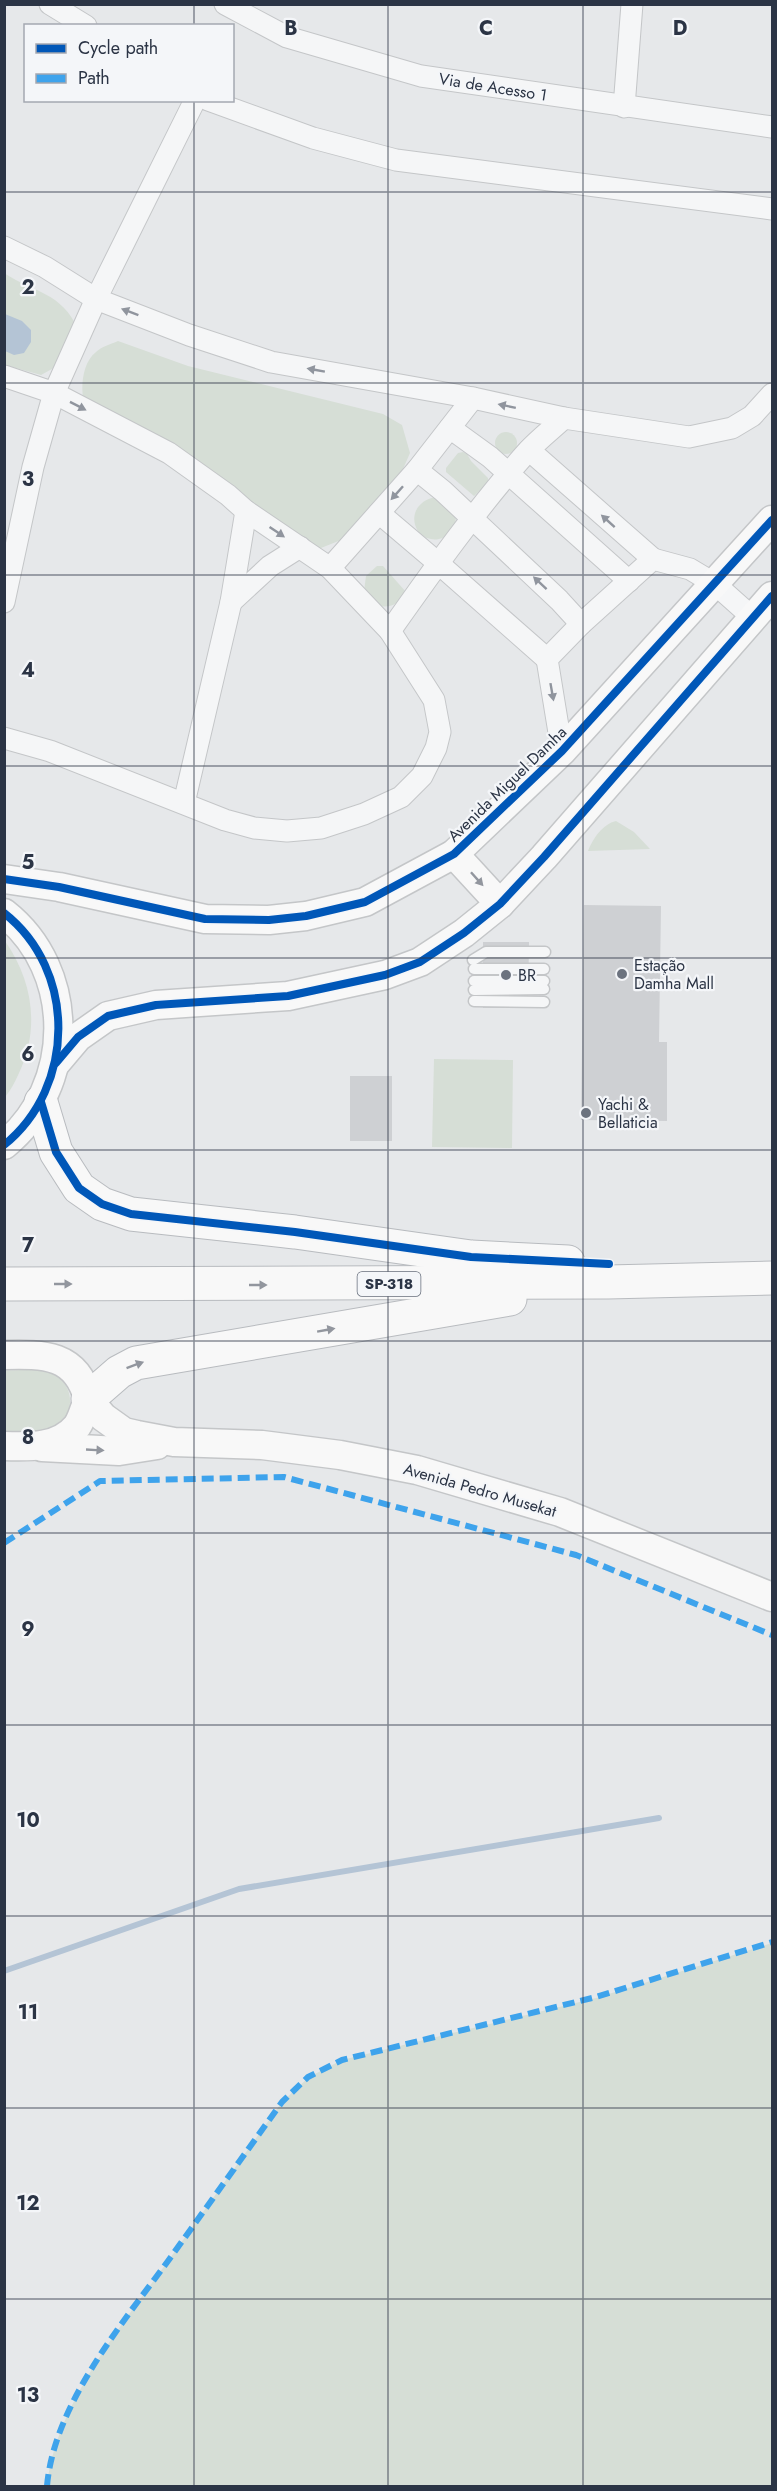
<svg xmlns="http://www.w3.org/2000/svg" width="777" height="2491" font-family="Jost,sans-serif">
  <rect width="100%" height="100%" fill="#e6e8ea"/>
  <g fill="#d6ded6">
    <path d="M4,273C35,293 61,292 78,329L61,364L41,375L5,365Z"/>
    <path d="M118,341L188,366L383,414L402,425L410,453L403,469L341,540L316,550L171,446L83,398C81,384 83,362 96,352C101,347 111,344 118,341Z"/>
    <circle cx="506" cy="443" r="11"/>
    <path d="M463,452L467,454L471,461L488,478V483L474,496L446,472V468L458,453Z"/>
    <path d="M436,497L456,514C457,535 436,548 419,533C408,517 417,500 436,497Z"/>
    <path d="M377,566H383L406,592C399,603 393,608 379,606L364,591L366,576Z"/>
    <path d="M616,821L634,832L650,849L588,851C593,838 603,824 616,821Z"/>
    <path d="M5,941C33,981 40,1029 19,1073C15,1082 11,1090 5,1097Z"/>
    <path d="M434,1059L513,1060L512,1148L432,1147Z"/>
    <path d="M5,1370C19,1371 38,1368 51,1373C77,1384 76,1419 51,1431C42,1435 15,1433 5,1433Z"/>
    <path d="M772,1943V2486H47C55,2405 122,2325 168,2261C206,2208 244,2155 282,2102L309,2077L342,2060L596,1998Z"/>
  </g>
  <path fill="#b4c4d5" d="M5,314L22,321L31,330V342L24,353L14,355L5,351Z"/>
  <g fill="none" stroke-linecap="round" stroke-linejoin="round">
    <path stroke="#b4c4d5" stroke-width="6" d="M4,1971L239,1889L659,1818"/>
  </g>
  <g fill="#ced0d3">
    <path d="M584,905L661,906L659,1042H667V1121L581,1120Z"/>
    <path d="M483,942H529L528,1008H483Z"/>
    <rect x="350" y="1076" width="42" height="65"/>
  </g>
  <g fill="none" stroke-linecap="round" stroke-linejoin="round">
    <defs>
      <g id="lane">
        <path d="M473,960L486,952H545"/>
        <path d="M474,969H544"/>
        <path d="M474,981H544"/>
        <path d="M474,990L544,989"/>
        <path d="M474,1001L544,1002"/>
      </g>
      <g id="street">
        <path d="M50,4L86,26"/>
        <path d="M225,4L287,37L421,76L772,127"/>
        <path d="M208,100L313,138L396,160L772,209"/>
        <path d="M624,107L632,4"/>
        <path d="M4,247L45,267L96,299L189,335L271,362L473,398L564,418L689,437L732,428L752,416L772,394"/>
        <path d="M4,376L54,393L169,453L228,495L246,511L330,568L390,631L434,700L440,732L436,748L422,776L401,797L364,814L321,828L287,831L254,828L225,820L50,751L4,738"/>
        <path d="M450,428L490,457L629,581"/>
        <path d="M529,450L653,559"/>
        <path d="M417,470L443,491L559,600L581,624"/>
        <path d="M379,513L438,563L547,659"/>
        <path d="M330,568L417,470L473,398"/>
        <path d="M4,602L33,467L54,393L96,299L195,100"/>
        <path d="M231,602L270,566L300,547"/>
        <path d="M390,631C433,570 477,508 527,452C538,440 552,429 564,418"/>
        <path d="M562,751L547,659L581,624L653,559L690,569L715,584L752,617"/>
        <path d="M184,803L231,602L246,511"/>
      </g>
      <g id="secondary">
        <path d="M454,854L500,904"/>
        <path d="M4,879L59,887L205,919L269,920L306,916L365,902L454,854L562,751L772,520"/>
        <path d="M4,913C77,970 76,1087 4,1145"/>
        <path d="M56,1063L78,1037L108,1016L156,1005L288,996L385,975L420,962L464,933L500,904L544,857L772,596"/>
        <path d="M4,1355C44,1354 77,1354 88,1399C85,1407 82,1419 77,1426C59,1448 30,1447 4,1446"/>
        <path d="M88,1399L103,1417L124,1432L137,1435L174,1442L262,1445L340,1455L417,1470L560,1512L772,1597"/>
        <path d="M42,1447L119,1451L157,1445"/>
      </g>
      <g id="highway">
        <path d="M41,1102L56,1152L79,1188L102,1204L131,1214L295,1232L471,1257L568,1262"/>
        <path d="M4,1284L608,1282L772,1278"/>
        <path d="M88,1399L119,1372L136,1363L510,1299"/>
      </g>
    </defs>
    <use href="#lane" stroke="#c4c6c8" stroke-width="13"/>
    <use href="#street" stroke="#c4c6c8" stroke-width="23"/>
    <use href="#secondary" stroke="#c4c6c8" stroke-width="31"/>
    <use href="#highway" stroke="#b8bbbf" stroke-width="35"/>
    <use href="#lane" stroke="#f5f6f7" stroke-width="10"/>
    <use href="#street" stroke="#f5f6f7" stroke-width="21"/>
    <use href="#secondary" stroke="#f8f8f8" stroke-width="28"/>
    <use href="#highway" stroke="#f8f8f8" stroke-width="33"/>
    <g stroke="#3ea3ec" stroke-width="6" stroke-dasharray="12 6" stroke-linecap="butt">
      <path d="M4,1543L100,1481L284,1477L576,1555L772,1635"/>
      <path d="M47,2486C54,2405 121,2325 168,2261C206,2208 244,2155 282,2102L308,2077L342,2060L596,1997L772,1942"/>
    </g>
    <defs>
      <g id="cycleway">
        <path d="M4,879L59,887L205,919L269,920L306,916L365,902L454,854L562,751L772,520"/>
        <path d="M4,913C77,970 76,1087 4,1145"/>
        <path d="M56,1063L78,1037L108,1016L156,1005L288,996L385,975L420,962L464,933L500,904L544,857L772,596"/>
        <path d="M41,1102L56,1152L79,1188L102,1204L131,1214L295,1232L471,1257L609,1264"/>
      </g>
    </defs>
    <use href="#cycleway" stroke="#f4f6f9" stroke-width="11"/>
    <use href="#cycleway" stroke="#0057b8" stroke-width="8"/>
  </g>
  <defs><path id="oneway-solid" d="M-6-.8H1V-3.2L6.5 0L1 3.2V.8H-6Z" transform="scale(1.5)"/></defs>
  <g fill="#90959e">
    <use href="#oneway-solid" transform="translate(130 312) rotate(-159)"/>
    <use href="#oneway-solid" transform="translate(316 370) rotate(-170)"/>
    <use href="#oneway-solid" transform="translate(78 406) rotate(27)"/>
    <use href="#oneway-solid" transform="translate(507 406) rotate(-168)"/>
    <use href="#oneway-solid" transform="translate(397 493) rotate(132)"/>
    <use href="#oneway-solid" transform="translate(608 521) rotate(-138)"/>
    <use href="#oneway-solid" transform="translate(277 532) rotate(34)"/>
    <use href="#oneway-solid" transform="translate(540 583) rotate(-137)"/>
    <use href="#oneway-solid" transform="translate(552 692) rotate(80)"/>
  </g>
  <g fill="#92969e">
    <use href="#oneway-solid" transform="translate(477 879) rotate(48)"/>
    <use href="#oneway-solid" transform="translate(63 1284)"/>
    <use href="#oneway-solid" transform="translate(258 1285)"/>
    <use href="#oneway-solid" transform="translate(326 1330) rotate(-10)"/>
    <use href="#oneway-solid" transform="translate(135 1365) rotate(-20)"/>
    <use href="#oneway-solid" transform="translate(95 1450) rotate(3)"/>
  </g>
  <path fill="none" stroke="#2b3445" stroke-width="1.5" stroke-opacity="0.55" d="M194,4V26M388,4V2486M583,4V2486M194,100V2486M4,192H772M4,383H772M4,575H772M4,766H772M4,958H772M4,1150H772M4,1341H772M4,1533H772M4,1725H772M4,1916H772M4,2108H772M4,2299H772"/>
  <g fill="#6c737f" stroke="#f4f6f9" stroke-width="2">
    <circle cx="622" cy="974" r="6"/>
    <circle cx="506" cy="975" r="6"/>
    <circle cx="586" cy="1113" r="6"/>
  </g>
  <g text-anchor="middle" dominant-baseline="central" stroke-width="4.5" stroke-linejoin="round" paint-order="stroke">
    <rect fill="#f4f6f9" stroke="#676e7b" stroke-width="1.5" x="357.5" y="1272" width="63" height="24" rx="4.5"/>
    <g font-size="15" font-weight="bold" fill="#2b3445">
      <text x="389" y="1284">SP-318</text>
    </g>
    <g font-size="16" fill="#2b3445" stroke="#f4f6f9">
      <text transform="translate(493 87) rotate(9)">Via de Acesso 1</text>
      <text transform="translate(507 784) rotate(-44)">Avenida Miguel Damha</text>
      <text transform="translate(480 1490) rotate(16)">Avenida Pedro Musekat</text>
    </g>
    <g font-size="16" fill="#2b3445" stroke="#f4f6f9" text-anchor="start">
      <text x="634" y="965">Estação<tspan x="634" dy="18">Damha Mall</tspan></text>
      <text x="518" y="975">BR</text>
      <text x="598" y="1104">Yachi &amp;<tspan x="598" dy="18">Bellaticia</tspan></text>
    </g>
  </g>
  <g font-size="20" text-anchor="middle" font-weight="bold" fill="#2b3445" stroke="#f4f6f9" stroke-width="4.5" stroke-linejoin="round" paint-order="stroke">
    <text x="291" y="35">B</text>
    <text x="486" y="35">C</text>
    <text x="680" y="35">D</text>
    <text x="28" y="294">2</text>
    <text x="28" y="486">3</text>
    <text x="28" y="677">4</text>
    <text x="28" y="869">5</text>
    <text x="28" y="1061">6</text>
    <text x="28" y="1252">7</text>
    <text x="28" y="1444">8</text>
    <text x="28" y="1636">9</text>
    <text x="28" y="1827">10</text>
    <text x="28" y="2019">11</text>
    <text x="28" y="2210">12</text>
    <text x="28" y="2402">13</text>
  </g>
  <rect width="777" height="2491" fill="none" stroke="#2b3445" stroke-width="12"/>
  <rect x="24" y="24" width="210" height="78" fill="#f4f6f9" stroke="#a4a8b1" stroke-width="1.5"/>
  <rect x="36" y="44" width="30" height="9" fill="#0057b8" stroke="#a4a8b1" stroke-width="1.5"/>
  <text x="78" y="54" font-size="18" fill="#2b3445">Cycle path</text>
  <rect x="36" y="74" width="30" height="9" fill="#3ea3ec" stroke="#a4a8b1" stroke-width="1.5"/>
  <text x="78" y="84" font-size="18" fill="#2b3445">Path</text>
</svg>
